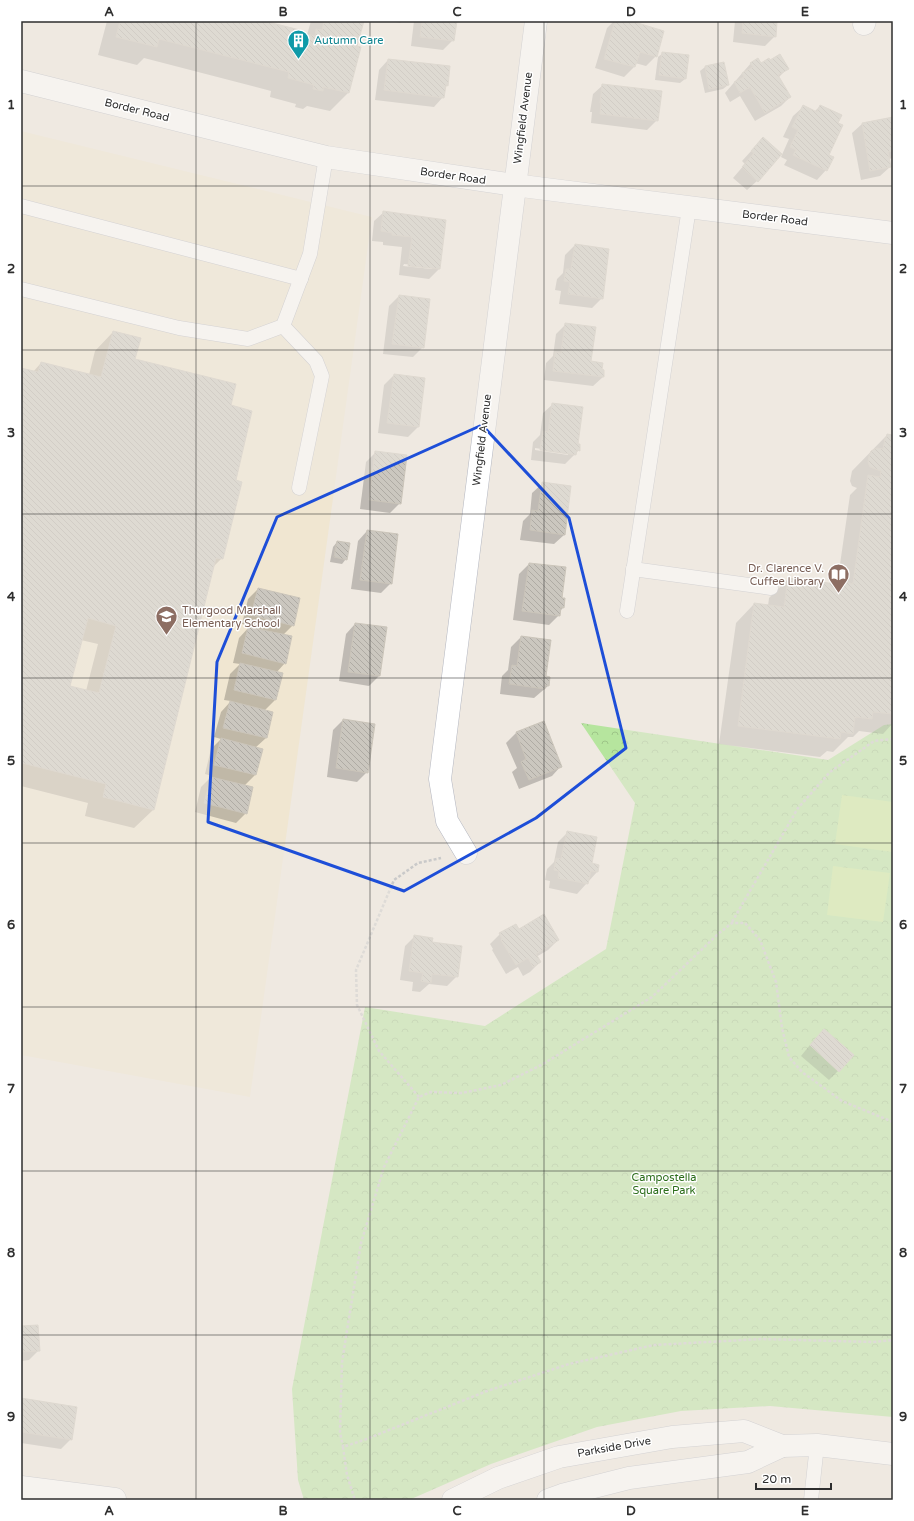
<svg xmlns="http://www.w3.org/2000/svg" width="914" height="1521" font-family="'Varela Round',sans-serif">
  <defs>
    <pattern id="park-crowns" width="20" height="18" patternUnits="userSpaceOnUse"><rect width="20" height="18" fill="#b6e59e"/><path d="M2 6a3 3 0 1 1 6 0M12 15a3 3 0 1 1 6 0" fill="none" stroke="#9dc588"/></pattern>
    <pattern id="building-back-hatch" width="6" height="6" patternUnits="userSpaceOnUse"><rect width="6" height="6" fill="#cbc7bf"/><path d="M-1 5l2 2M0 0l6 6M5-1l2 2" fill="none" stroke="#afaba4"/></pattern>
  </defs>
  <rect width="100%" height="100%" fill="#efe9e1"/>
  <path fill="#f0e6d1" d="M21,131L372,217L250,1097L21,1055Z"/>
  <path fill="url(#park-crowns)" d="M581,723L828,760L884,725L893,724V1417L770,1406L681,1411L597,1427L491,1464L409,1500H304L298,1480L292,1389L365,1007L485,1026L606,949L635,803Z"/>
  <g fill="#c9ec9a">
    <path d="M842,795L893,802V840L892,852L835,844Z"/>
    <path d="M833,866L890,873L883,922L827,915Z"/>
  </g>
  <g fill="#0003" fill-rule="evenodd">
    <path d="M107,21H260L307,35L311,21H363L356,47L348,93L330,111L307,106L303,109L295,107L296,104L270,97L271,91L144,58L137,65L98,55Z"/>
    <path d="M391,21H402L400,23Z"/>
    <path d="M414,21H456L453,40L443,50L411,46Z"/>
    <path d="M614,21H627L656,56L646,66L635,63L634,67L624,77L595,68L607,28Z"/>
    <path d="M735,21H776L775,36L765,46L733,42Z"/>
    <path d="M663,53L685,79L680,83L655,80L658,57Z"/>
    <path d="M388,60L449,67L447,86L444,88L443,97L434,107L375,100L379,70Z"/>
    <path d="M723,63L728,85L723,89L705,93L700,71L705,67Z"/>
    <path d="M751,63L787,69L779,77L790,97L781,106L755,121L740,96L730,102L725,93Z"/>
    <path d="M603,85L657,120L647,130L591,123L592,112H590L593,94Z"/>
    <path d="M820,106L828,156L826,170L817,180L784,165L787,160L781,157L789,139L783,137L793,116L803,107L814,112Z"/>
    <path d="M893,118V158L889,159L890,167L880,176L861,180L852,133L862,124Z"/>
    <path d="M763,138L757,181L747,190L733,178L745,164L742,161Z"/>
    <path d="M384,212L445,220L439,269L429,279L399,275L402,247L383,245V242L372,241L374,221ZM404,264L432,267V269L403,266Z"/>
    <path d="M575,245L602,298L592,308L559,304L561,291L555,290L557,279L563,273L565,255Z"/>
    <path d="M399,296L423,347L413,357L383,354L389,306Z"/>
    <path d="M566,324L590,362L603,377L593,386L544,380L546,363L553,356L556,334Z"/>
    <path d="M113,332L134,360L229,406L235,480L222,558L213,567L153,810L134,828L85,816L88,803L21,786V369L33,372L41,363L89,375L95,351ZM81,640L98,644L86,691L69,686Z"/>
    <path d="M394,375L424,379L418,427L408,437L378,433L384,385Z"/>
    <path d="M553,404L579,450L565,464L531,460L533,442L540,435L543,413ZM535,448L568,453V455L535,450Z"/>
    <path d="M887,435L893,436V723L883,734L859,731L853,737H848L833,752L827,751L820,757L719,744L736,623L754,604L768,606L769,598L788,579L837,585L850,495L857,488L852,486L850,481L852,471Z"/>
    <path d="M376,452L400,503L390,513L360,509L366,462Z"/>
    <path d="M542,484L564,535L554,544L520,540L523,521L530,514L532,493Z"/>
    <path d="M367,531L391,583L381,593L351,589L358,541Z"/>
    <path d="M337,542L346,559L342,564L330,562L333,547Z"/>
    <path d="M529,564L561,599L563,608L559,612V615L549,625L513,620L519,574Z"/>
    <path d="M258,589L293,625L283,635L285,663L276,673L275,700L264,711L272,712L266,738L255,748V775L244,786L246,813L236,823L195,812L201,787L212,776L205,774L211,749L221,739L214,737L221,712L231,701L224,700L230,674L240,664L233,663L239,638L250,626L242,624L248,599Z"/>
    <path d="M355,624L385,628L379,676L369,686L339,681L346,634Z"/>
    <path d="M521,637L545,677L548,686L534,698L500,694L502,676L508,670L511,647Z"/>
    <path d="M343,720L367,772L357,782L327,777L333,730Z"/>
    <path d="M544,722L561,766L552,776L519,789L512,772L517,768L506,743L516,733Z"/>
    <path d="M568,832L597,872L577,894L549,888L550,881L545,880L547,869L554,862L558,842Z"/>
    <path d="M515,925L518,931L558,940L548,950L536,957L540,962L530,972L523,976L518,967L506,974L492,950L493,949L490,944L500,934Z"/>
    <path d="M415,936L431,943L457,976L447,986L429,984L420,992L412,991L413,982L400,980L405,946Z"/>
    <path d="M814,1040L838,1071L829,1080L801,1056Z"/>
    <path d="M21,1327L39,1350L29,1360L21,1361Z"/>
    <path d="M21,1399L71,1439L61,1449L21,1443Z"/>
  </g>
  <g fill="url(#building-back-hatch)" stroke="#cbc5ba" fill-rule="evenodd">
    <path d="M120,21H264L300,30V32L315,36L316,29L322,30L324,21H364L357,46L361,47L349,93L323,87V91L313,89L314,85L288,78L289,72L159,39L157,47L116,37Z"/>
    <path d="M422,21H457L454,41L420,37Z"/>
    <path d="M615,21H631L664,31L657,57L640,52L635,67L604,59Z"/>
    <path d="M743,21H777L776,37L742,33Z"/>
    <path d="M662,52L689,55L686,79L659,75Z"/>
    <path d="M780,54L789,69L778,75L791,97L765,113L750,87L740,93L734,82L744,77L742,73L753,67L750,63L758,58L761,63L769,58L770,60Z"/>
    <path d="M388,59L450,66L448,86L446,85L444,98L384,90Z"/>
    <path d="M724,62L729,85L709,89L705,66Z"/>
    <path d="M602,84L662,91L658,121L600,114L601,103H600Z"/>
    <path d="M803,105L817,112L820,105L842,115L838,123L843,125L829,155L834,157L827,171L793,155L796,150L790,147L798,130L792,127Z"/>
    <path d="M893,117V151L888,152L891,167L870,171L862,123Z"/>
    <path d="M763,137L782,154L758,182L742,167L754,153L751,151Z"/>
    <path d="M383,211L446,220L440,269L408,266L412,237L392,235V233L381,231Z"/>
    <path d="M575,244L609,249L603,299L568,294L570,282L564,281L566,269H571Z"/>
    <path d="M399,295L430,299L424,348L392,344Z"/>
    <path d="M565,323L596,327L591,361L603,363L602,369L604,370V377L553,371L555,352L561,353Z"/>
    <path d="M113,331L141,338L135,359L236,384L231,405L252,411L236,480L242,482L223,559L216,558L154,810L103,797L106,784L22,763L21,767V368L38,372L41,362L101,377ZM88,618L116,626L99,693L70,686Z"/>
    <path d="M394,374L425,378L419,427L387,423Z"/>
    <path d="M552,403L583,407L578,444H580V451L577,450L576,455L540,450L543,431L548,432Z"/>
    <path d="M887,434L893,435V714L873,712L872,719L855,717L853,734L841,732L840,739L738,726L754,603L784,607L788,578L845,585L846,582L853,584L868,475L880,477L881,471L870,467L868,462L869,456L871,451L877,448L883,449L885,438H886Z"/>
    <path d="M375,451L407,455L401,504L369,500Z"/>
    <path d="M542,482L571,486L565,535L530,530L532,510L538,511Z"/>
    <path d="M367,530L398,534L392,584L360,580Z"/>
    <path d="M337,541L350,543L347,560L334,557Z"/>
    <path d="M529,563L566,567L562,598H565L564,608L561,607L560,616L522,611Z"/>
    <path d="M258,588L300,598L294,626L251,615Z"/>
    <path d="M355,623L387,627L380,676L348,672Z"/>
    <path d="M248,627L292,636L286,664L242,653Z"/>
    <path d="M521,636L551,640L546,676L550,677L549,686L545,685V689L509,684L512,665L517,666Z"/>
    <path d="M240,663L283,673L276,700L234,690Z"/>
    <path d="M230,701L273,712L267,738L223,728Z"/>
    <path d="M343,719L375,724L368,773L336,768Z"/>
    <path d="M544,721L562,767L529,780L521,762L526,759L516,732Z"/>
    <path d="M221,738L263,749L256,775L214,765Z"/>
    <path d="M211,777L253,787L247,814L204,803Z"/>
    <path d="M567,831L597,837L592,863L599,865L598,872L591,871L588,884L558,878L559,871L554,870L556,858L561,859Z"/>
    <path d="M544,914L559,940L536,954L541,962L533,967L528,958L516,965L501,940L502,939L499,933L516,924L519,929Z"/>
    <path d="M414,935L433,938L432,942L462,946L458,977L432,974L431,983L421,981L423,973L409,971Z"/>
    <path d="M824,1029L854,1055L839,1072L810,1045Z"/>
    <path d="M38,1325L40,1351L21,1352V1326Z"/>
    <path d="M21,1398L77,1407L72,1440L21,1432Z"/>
  </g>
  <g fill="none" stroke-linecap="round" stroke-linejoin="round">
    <defs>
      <g id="service">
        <path d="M21,206L301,279"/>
        <path d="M21,289L179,328L248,339L283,326L310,254L326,157"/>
        <path d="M283,326L316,361L322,376L299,488"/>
        <path d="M633,569L771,588"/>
        <path d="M627,611L689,208"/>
        <path d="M811,1500L817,1445"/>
      </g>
      <g id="minor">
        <path d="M864,24L865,21"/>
        <path d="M466,853L447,821L440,779L536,21"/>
        <path d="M21,1487L115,1499"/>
      </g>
      <g id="tertiary">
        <path d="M21,81L326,157L514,185L893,233"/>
        <path d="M453,1500L498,1478L559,1457L672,1437L744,1431L782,1446L817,1445L893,1454"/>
        <path d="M548,1500L562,1495L629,1478L748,1462L782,1446"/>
      </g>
    </defs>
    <use href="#service" stroke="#b4b7c1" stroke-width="15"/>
    <use href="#minor" stroke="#b4b7c1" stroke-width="23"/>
    <use href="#tertiary" stroke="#b4b7c1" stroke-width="23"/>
    <g stroke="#c9c9c9" stroke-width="2.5" stroke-dasharray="3 2" stroke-linecap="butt">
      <path d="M732,922L798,808L830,772L874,741L893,739"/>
      <path d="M419,1097L379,1051L357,1005L356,970L394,880L418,863L441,858"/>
      <path d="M893,1122L842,1101L802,1072L789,1057L782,1028L776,982L760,940L745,923H732L718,934L652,997L543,1064L501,1085L462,1093L431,1092L419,1097L384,1167L361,1243L342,1362L340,1432L343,1447L364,1440L487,1391L569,1364L654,1345L761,1339L873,1342L893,1340"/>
      <path d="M343,1447L347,1475L355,1500"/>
    </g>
    <use href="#service" stroke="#fff" stroke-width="14"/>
    <use href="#minor" stroke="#fff" stroke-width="22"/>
    <use href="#tertiary" stroke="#fff" stroke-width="22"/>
  </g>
  <path d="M0 0H914V1521H0ZM482,425L569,518L626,748L536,818L404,891L208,822L217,662L277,517Z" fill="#efe9e1" fill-opacity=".55" fill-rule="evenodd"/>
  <path fill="none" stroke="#1d4ed8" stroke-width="3" stroke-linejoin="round" d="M482,425L569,518L626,748L536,818L404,891L208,822L217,662L277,517Z"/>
  <path fill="none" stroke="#2e2e2e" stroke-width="1" stroke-opacity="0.55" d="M196,21V1500M370,21V1500M544,21V1500M718,21V1500M21,186H893M21,350H893M21,514H893M21,678H893M21,843H893M21,1007H893M21,1171H893M21,1335H893"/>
  <defs>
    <symbol id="building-pin" viewBox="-11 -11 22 30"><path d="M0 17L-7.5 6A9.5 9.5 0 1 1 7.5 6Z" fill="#0f9aa8" stroke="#fff"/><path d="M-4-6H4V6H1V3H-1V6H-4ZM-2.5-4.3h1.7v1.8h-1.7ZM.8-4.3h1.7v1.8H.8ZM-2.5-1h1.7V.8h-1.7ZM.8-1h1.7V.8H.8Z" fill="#fff"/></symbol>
    <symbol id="library-pin" viewBox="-11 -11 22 30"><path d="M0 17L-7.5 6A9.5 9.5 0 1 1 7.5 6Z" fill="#8d6e63" stroke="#fff"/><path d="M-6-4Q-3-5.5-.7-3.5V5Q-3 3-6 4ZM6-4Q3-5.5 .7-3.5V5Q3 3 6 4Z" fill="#fff"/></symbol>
    <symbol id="school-pin" viewBox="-11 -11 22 30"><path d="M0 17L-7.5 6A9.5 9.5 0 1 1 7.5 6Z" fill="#8d6e63" stroke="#fff"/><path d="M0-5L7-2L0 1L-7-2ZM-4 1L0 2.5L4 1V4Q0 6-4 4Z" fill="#fff"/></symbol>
  </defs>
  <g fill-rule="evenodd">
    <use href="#building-pin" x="286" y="28" width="25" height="34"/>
    <use href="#library-pin" x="826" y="562" width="25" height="34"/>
    <use href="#school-pin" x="154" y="604" width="25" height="34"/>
  </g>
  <g text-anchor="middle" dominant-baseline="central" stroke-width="3" stroke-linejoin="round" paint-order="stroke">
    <g font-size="11" fill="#0d838f" stroke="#fff" text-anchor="start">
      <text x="314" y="40">Autumn Care</text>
    </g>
    <g font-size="11" fill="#2e2e2e" stroke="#fff">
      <text transform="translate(137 110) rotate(14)">Border Road</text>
      <text transform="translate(523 118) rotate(-83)">Wingfield Avenue</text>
      <text transform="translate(453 176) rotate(8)">Border Road</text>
      <text transform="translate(775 218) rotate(7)">Border Road</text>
      <text transform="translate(482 440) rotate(-83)">Wingfield Avenue</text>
      <text transform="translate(614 1447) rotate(-10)">Parkside Drive</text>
    </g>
    <g font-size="11" fill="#785e54" stroke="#fff" text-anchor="end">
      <text x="824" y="568">Dr. Clarence V.<tspan x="824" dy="13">Cuffee Library</tspan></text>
      <text x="182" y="610" text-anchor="start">Thurgood Marshall<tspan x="182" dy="13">Elementary School</tspan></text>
    </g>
    <g font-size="11" fill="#2c6e1b" stroke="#fff">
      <text x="664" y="1177">Campostella<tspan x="664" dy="13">Square Park</tspan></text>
    </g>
  </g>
  <rect width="914" height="1521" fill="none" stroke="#ffffff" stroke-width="44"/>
  <path d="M756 1483v6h75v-6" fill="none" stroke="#2e2e2e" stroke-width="2"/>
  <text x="762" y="1483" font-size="12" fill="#2e2e2e" stroke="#ffffff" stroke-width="3" paint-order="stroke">20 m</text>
  <rect x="22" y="22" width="870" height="1477" fill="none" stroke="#2e2e2e" stroke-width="1.5"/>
  <g font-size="13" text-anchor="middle" font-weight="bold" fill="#2e2e2e">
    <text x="109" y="16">A</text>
    <text x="283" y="16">B</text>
    <text x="457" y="16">C</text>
    <text x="631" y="16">D</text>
    <text x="805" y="16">E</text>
    <text x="11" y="109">1</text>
    <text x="903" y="109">1</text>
    <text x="11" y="273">2</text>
    <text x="903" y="273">2</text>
    <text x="11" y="437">3</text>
    <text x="903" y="437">3</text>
    <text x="11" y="601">4</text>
    <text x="903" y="601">4</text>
    <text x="11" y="765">5</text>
    <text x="903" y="765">5</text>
    <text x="11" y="929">6</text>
    <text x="903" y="929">6</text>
    <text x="11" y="1093">7</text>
    <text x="903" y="1093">7</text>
    <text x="11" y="1257">8</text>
    <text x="903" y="1257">8</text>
    <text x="11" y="1421">9</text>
    <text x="903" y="1421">9</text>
    <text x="109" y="1515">A</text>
    <text x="283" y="1515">B</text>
    <text x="457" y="1515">C</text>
    <text x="631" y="1515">D</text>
    <text x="805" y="1515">E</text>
  </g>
</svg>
